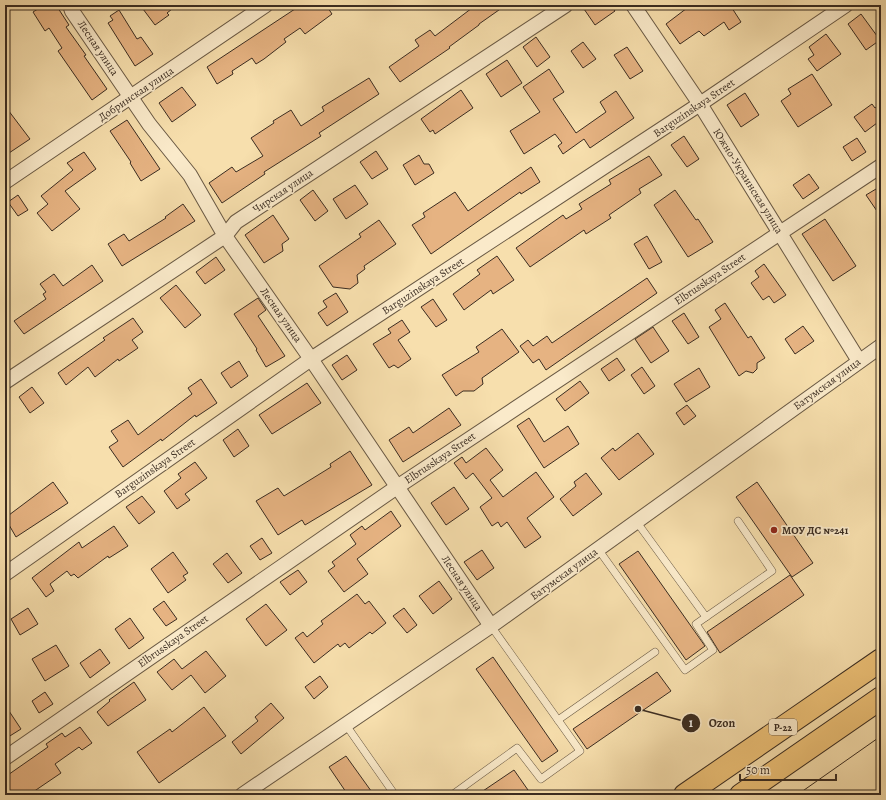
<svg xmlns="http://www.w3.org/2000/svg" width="886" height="800" font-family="Alegreya,serif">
  <rect width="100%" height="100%" fill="#f7dfad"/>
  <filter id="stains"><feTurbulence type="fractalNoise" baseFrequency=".005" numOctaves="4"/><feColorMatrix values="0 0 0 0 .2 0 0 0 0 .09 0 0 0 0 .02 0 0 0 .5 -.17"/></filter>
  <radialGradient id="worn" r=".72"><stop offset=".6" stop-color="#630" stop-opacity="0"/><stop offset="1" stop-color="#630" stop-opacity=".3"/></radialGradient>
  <g fill="#e6b382" stroke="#3a2c21">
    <path d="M44,5H56L69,25L66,27L86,55L84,56L107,89L92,100L58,51L62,48L49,28L45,31L33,12Z"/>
    <path d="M140,5H177L167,13L169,15L155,25Z"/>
    <path d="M301,5H326L332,14L305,34L300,28L284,39L286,42L264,59L256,64L252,58L232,71L233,74L217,84L207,67Z"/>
    <path d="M476,5H506L479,24V25L449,47L450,48L400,82L389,67L419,46L415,40L430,30L435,36Z"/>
    <path d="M590,5H611L615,11L595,25L584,9Z"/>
    <path d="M691,5H730L741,22L729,30L724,22L704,36L699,31L680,44L666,24Z"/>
    <path d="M119,10L137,39L141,37L153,54L135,66L108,23L113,20L110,16Z"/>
    <path d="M861,14L880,40L866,50L848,24Z"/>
    <path d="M826,34L841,54L817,71L808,59L814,55L809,47Z"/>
    <path d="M536,37L550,57L537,67L523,47Z"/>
    <path d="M583,42L596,59L583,68L571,51Z"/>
    <path d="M627,47L643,71L630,79L614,55Z"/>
    <path d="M507,60L522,83L501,97L486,74Z"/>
    <path d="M549,69L564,92L553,99L576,133L606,112L600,102L616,91L634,118L590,148L584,139L563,154L558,146L562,143L555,134L524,154L510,131L540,112L523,87Z"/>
    <path d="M812,74L832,105L798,127L781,101L791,94L788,89Z"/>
    <path d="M369,78L379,94L319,133L321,136L264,172L265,174L222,203L209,183L232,167L236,172L263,156L251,138L274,123L273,121L291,110L301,126L324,111L322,107Z"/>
    <path d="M182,87L196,105L172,122L159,103Z"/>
    <path d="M461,90L473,108L435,134L433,130L430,132L421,119Z"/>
    <path d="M745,93L759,115L741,127L727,105Z"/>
    <path d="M872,104L875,108L881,104V120L865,132L854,117Z"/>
    <path d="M5,106L30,139L9,153L5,148Z"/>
    <path d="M127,120L160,169L141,181L130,163L131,162L110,131Z"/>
    <path d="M684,136L699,159L687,167L671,145Z"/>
    <path d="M857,138L866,152L852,161L843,147Z"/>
    <path d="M376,151L388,169L372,179L360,162Z"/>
    <path d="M84,152L96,169L65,191L80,209L52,231L37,213L48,204L41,196L73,170L67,163Z"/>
    <path d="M419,155L424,164H429L434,173L415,185L403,165Z"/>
    <path d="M649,156L662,175L639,189L641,193L609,215L611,218L586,234L584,230L530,267L516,248L563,215L566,219L582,209L579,204L611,184L609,180Z"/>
    <path d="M531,167L540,182L521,194L520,192L431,254L412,225L425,217L423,213L455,192L468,211Z"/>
    <path d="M809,174L819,188L803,199L793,185Z"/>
    <path d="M355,185L368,204L346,219L333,199Z"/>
    <path d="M881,186V217L866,195Z"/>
    <path d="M313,190L328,211L315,221L300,200Z"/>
    <path d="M675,190L696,220L698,219L713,242L688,257L654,205Z"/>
    <path d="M18,195L28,210L18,216L8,202Z"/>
    <path d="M183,204L195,221L122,266L108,244L124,234L129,241L166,218L165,217Z"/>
    <path d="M273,215L289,239L282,244L283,251L264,263L245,235Z"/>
    <path d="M825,219L856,266L833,281L802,234Z"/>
    <path d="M379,220L396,244L364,266L365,269L357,275L358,283L350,289L333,287L319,266L361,237L359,234Z"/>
    <path d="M647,236L662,262L649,269L634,244Z"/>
    <path d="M497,256L514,280L493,294L491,290L464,310L453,294L480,274L477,270Z"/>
    <path d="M216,257L225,270L205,284L196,272Z"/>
    <path d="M764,264L786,295L774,303L769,296L763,300L751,283L759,277L755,271Z"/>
    <path d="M92,265L103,281L24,334L14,321L46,299L43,294L46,292L40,284L54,274L63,286Z"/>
    <path d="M647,278L657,293L546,370L539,359L533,363L520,346L528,340L533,346L547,336L552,343Z"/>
    <path d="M176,285L201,315L185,328L160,298Z"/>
    <path d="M336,293L348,312L327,326L318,313L327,307L323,301Z"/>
    <path d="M258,298L266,310L258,316L285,356L266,367L256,350L257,349L234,314Z"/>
    <path d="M433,299L447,320L436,327L421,307Z"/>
    <path d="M725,303L748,338L751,336L765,358L757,363V369L753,373L746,371L739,376L709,327L721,319L715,310Z"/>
    <path d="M684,313L699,337L688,344L672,321Z"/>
    <path d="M133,318L143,332L132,340L138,348L119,361L118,359L95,377L88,367L66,385L58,373L105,340L103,338Z"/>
    <path d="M402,320L410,332L398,340L411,359L398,368L394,365L389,368L373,344L391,333L388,329Z"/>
    <path d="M803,326L814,341L795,354L785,339Z"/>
    <path d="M653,327L669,351L651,363L635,339Z"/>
    <path d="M502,329L519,352L482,378L483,384L474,391H463L456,396L442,375L479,352L476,347Z"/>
    <path d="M347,355L357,370L342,380L332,365Z"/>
    <path d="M617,358L625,370L609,381L601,369Z"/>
    <path d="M239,361L248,376L231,388L221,373Z"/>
    <path d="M642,367L655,386L644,394L631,375Z"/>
    <path d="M699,368L710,387L686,402L674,384Z"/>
    <path d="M201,379L217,403L196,417L195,415L162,441L161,439L123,467L109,447L118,441L111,431L128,420L138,435L192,394L188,388Z"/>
    <path d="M580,381L589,393L565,411L556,399Z"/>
    <path d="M307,383L321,403L272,434L259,415Z"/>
    <path d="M32,387L44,403L30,413L19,397Z"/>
    <path d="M687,405L696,416L684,425L676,413Z"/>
    <path d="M449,408L461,425L403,462L389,440L409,427L413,433Z"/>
    <path d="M529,418L544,442L568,426L579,444L544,468L517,426Z"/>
    <path d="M238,429L249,446L234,457L223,440Z"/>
    <path d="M638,433L654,454L619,480L601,458L613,448L615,451Z"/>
    <path d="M486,448L503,470L490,480L503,497L536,472L554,497L527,518L541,537L525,548L507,522L501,527L498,522L492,526L480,507L492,498L473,473L466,479L454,463L462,457L466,463Z"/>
    <path d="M350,451L372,485L305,525L302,520L278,535L256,501L278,488L284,496L331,467L330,464Z"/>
    <path d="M195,462L207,478L185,494L190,500L177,509L164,491L181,478L178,474Z"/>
    <path d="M586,473L602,494L573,516L560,499L576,486L574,482Z"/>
    <path d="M53,482L68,503L16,537L5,518Z"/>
    <path d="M757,482L813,563L792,577L736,497Z"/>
    <path d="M454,487L469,509L446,525L431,503Z"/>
    <path d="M142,496L155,512L139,524L126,507Z"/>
    <path d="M391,511L401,526L357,559L368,574L344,592L328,571L335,566L332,562L356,544L350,535L362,526L365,530Z"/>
    <path d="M114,526L128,546L109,558L108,556L78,578L74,574L71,576L67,571L50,584L54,591L46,597L32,578L79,542L82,548Z"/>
    <path d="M262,538L272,553L260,560L250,546Z"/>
    <path d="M482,550L494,568L477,580L464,562Z"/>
    <path d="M638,551L705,646L686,660L619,564Z"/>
    <path d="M173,552L188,573L183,576L186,580L168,593L151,569Z"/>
    <path d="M227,553L242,573L228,583L213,564Z"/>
    <path d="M298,570L307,582L290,595L280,582Z"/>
    <path d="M790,575L804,595L720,653L707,632Z"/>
    <path d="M439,581L452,599L433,614L419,596Z"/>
    <path d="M357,594L365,604L369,601L386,623L372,634L370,632L349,648L345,643L340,647L338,644L314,663L295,638L303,632L307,637L323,624L321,621Z"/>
    <path d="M164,601L177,619L166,626L153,609Z"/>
    <path d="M266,604L287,630L266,646L246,619Z"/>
    <path d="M28,608L38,624L20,635L11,619Z"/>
    <path d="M404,608L417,625L407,633L393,616Z"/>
    <path d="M130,618L144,638L129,649L115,629Z"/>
    <path d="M56,645L69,666L45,681L32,659Z"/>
    <path d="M100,649L110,663L90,678L80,663Z"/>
    <path d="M206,651L226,676L205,693L191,675L172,690L157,672L174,659L182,669Z"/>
    <path d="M493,657L558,751L542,762L476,669Z"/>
    <path d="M657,672L671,691L587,749L573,729Z"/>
    <path d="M320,676L328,687L314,699L305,687Z"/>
    <path d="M134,682L146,700L108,726L97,712L110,701L109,700Z"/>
    <path d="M45,692L53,704L39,713L32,701Z"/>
    <path d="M271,703L284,718L241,754L232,742L258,721L255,717Z"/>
    <path d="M5,705L21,729L5,739Z"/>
    <path d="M204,707L226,736L159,783L137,752L170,729L172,732Z"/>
    <path d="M80,727L92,743L82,750L79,747L55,764L61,773L33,792L32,791L26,795H12L5,785V777L48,747L46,744L62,733L65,737Z"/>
    <path d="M346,756L374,795H348L329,767Z"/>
    <path d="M514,770L528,790L520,795H477Z"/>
  </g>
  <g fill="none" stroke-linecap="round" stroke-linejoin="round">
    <defs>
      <g id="lane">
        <path d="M636,521L706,617L772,571L738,521"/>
        <path d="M598,549L685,670L713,650L696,624L706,617"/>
        <path d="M491,626L558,720L655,652"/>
        <path d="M346,725L395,795"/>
        <path d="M452,795L517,748L541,779L580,751L558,720"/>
      </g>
      <g id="street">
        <path d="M70,5L72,11L149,124L190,175L225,236L311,359L491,626"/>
        <path d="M633,5L700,104L859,361"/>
        <path d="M5,182L266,5"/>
        <path d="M5,382L225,236L236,222L566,5"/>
        <path d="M5,574L311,359L700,104L846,5"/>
        <path d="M5,758L397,487L881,166"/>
        <path d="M242,795L491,626L881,346"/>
      </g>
      <g id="highway">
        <path d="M685,795L881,660"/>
        <path d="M741,795L881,698"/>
      </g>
    </defs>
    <use href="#lane" stroke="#695944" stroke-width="8"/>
    <use href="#street" stroke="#695944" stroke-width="16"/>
    <use href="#highway" stroke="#3a2c21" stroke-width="24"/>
    <use href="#lane" stroke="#faeaca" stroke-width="7"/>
    <use href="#street" stroke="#faeaca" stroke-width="14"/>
    <use href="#highway" stroke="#ecc076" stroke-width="22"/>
    <path stroke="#3a2c21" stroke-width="1" d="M797,795L881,736"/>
  </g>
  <circle fill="#8f2418" stroke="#faeaca" stroke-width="1.5" cx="774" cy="530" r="4"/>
  <g text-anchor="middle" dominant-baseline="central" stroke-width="3.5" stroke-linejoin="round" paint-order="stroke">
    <rect fill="#faeaca" stroke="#746554" stroke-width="1" x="769" y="719" width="28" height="16" rx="3"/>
    <g font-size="10" font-weight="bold" fill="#3a2c21">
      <text x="783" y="727">Р-22</text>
    </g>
    <g font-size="11" fill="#3a2c21" stroke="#faeaca">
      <text transform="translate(98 48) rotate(56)">Лесная улица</text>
      <text transform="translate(136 94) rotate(-34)">Добринская улица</text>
      <text transform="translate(694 108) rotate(-34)">Barguzinskaya Street</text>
      <text transform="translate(748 181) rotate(58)">Южно-Украинская улица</text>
      <text transform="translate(283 191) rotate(-34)">Чирская улица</text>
      <text transform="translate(710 279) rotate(-34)">Elbrusskaya Street</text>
      <text transform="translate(423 286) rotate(-33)">Barguzinskaya Street</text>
      <text transform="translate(281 315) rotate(55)">Лесная улица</text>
      <text transform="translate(827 384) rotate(-36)">Батумская улица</text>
      <text transform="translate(440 458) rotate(-34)">Elbrusskaya Street</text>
      <text transform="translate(155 468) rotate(-35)">Barguzinskaya Street</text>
      <text transform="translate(564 574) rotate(-36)">Батумская улица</text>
      <text transform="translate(462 583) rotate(56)">Лесная улица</text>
      <text transform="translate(173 641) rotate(-35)">Elbrusskaya Street</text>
    </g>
    <g font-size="11" font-weight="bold" fill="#3a2c21" stroke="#faeaca" text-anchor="start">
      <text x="782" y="530">МОУ ДС №241</text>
    </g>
  </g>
  <path fill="none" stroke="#3a2c21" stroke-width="1.5" d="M638 709L691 723"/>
  <g fill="#3a2c21" stroke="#faeaca" stroke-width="1.5">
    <circle cx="638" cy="709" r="4"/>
    <circle cx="691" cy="723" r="10"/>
  </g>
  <g font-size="12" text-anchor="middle" font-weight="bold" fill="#fff">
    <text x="691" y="727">1</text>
  </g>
  <g font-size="12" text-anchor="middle" font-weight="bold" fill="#3a2c21" stroke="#faeaca" stroke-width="3.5" stroke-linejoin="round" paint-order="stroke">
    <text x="722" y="727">Ozon</text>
  </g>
  <rect width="886" height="800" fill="none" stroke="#f7dfad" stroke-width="20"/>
  <rect x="6" y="6" width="874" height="788" fill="none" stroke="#3a2c21" stroke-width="2"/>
  <rect x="10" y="10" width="866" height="780" fill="none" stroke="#3a2c21"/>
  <path d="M740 774v6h96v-6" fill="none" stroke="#3a2c21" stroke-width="2"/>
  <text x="746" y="774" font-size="12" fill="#3a2c21" stroke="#faeaca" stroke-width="3" paint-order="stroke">50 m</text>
  <rect width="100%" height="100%" filter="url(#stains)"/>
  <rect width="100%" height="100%" fill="url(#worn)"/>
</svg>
